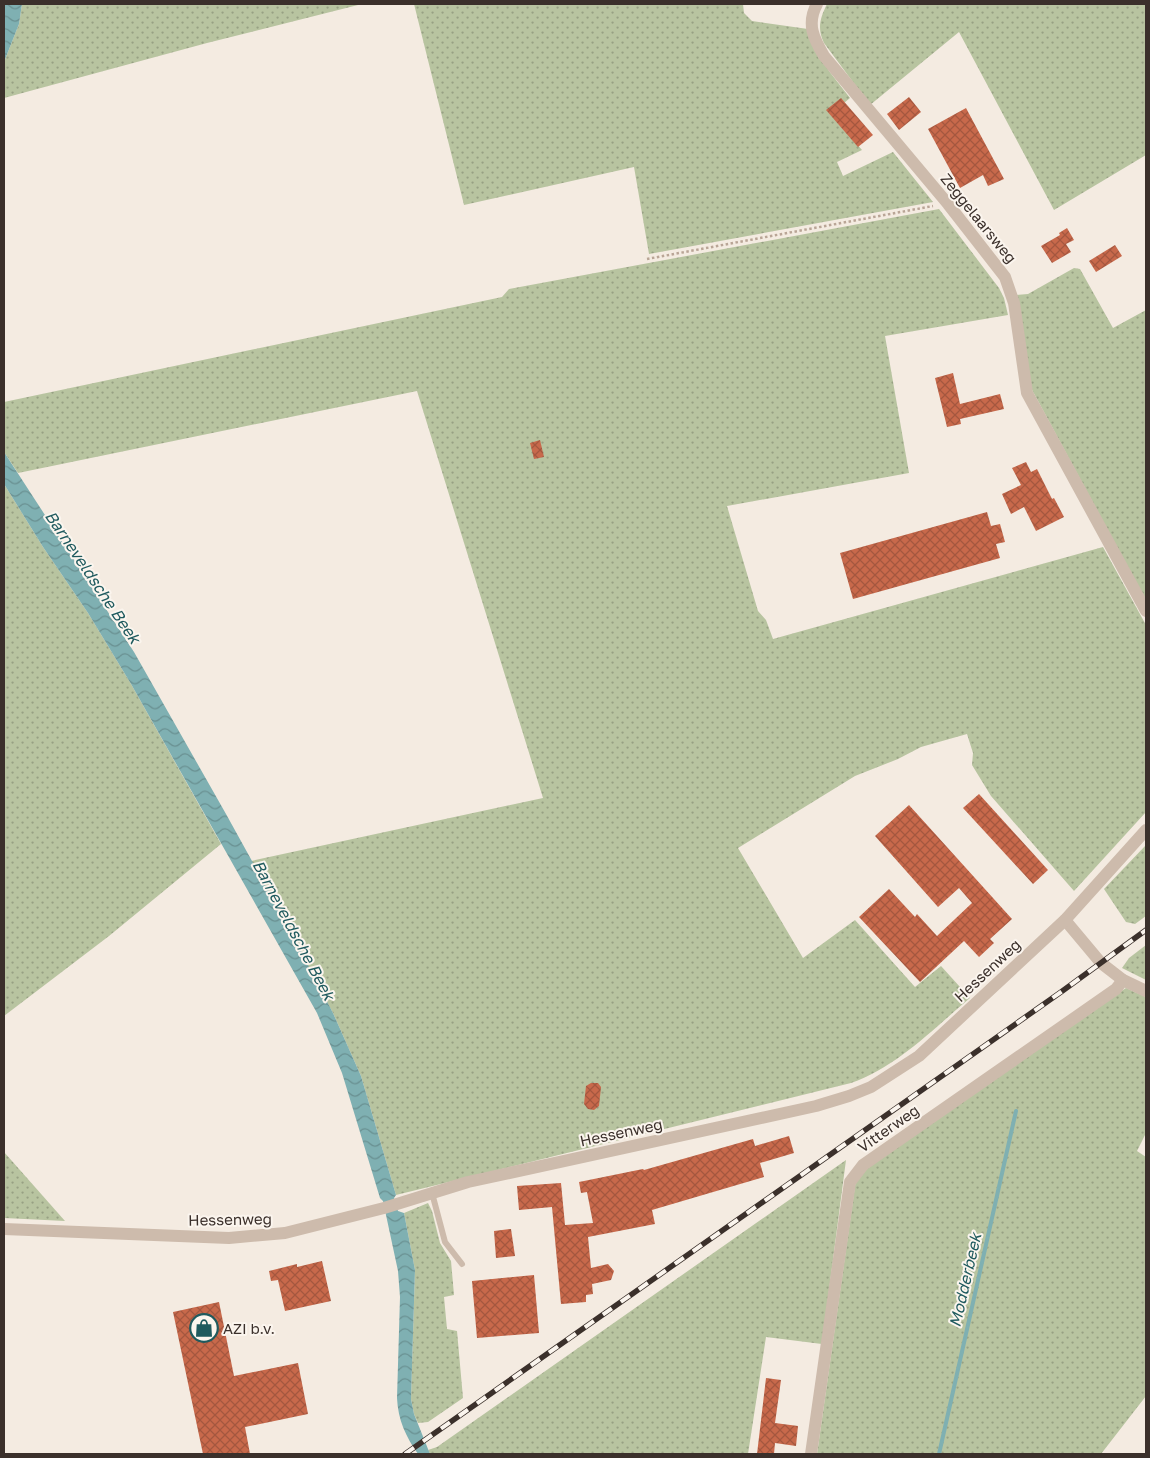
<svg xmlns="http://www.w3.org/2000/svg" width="1150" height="1458" font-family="'Golos Text',sans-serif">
  <defs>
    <pattern id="grass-dots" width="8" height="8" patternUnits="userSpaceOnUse" patternTransform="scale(1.25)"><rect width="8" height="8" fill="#b8c4a0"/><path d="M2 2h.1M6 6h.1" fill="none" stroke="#97a083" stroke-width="1.8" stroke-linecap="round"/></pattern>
    <pattern id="water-waves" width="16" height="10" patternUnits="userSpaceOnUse" patternTransform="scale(1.25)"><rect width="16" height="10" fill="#7fb0b2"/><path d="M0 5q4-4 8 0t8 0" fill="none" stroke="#699091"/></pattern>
    <pattern id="building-cross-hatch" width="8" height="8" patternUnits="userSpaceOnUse" patternTransform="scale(1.25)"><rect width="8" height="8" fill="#c8694b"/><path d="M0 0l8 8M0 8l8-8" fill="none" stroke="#a4573f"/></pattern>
  </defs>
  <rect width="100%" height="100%" fill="#f4ebe1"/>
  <g fill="url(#grass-dots)">
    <path d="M22,4H362L207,43L4,98V62L19,24Z"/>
    <path d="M414,4H743L744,13L752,21L808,29L829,71L850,98L831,114L862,150L837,162L843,176L893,152L933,202L649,254L634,167L464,205Z"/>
    <path d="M827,4H1146V155L1054,210L959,32L870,105L824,43C817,29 820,18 827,4Z"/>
    <path d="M939,209L999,288L1004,298L1008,315L885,336L909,473L727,506L758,611L766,620L773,639L1103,547L1146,625V812L1074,891L991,796L972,765L973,753L967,734L921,747L898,759L855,776L738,848L803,958L855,920L915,987L941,966L970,998C933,1029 897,1067 851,1083L396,1195L361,1076L333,1013L251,861L543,798L417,391L18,473L4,452V402L502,297L509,289Z"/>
    <path d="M1074,268L1080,269L1113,328L1146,310V601L1031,388L1015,295L1028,294Z"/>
    <path d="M4,484L43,547L88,613L131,684L221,844L109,936L4,1016Z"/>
    <path d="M1146,845V916L1135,924L1126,922L1104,889Z"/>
    <path d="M1146,945V980L1122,968L1129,958Z"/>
    <path d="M1126,988L1146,997V1133L1137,1151L1146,1157V1396L1101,1454H817L856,1179L863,1169L1001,1070Z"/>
    <path d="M4,1152L65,1221L4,1218Z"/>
    <path d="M846,1160L822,1344L766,1337L748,1454H430L428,1450L437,1447Z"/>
    <path d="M428,1203L432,1211L440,1243L451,1261L454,1295L444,1297L447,1329L457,1331L463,1398L428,1422L418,1423L414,1414L411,1399L415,1270L404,1213Z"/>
  </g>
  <g fill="url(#water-waves)">
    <path d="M4,4H22L19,24L4,62Z"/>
    <path d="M4,452L134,652L226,814L284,919L333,1013L361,1076L396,1195L394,1198L398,1211L404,1213L415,1270L411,1399L414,1414L430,1454H418C406,1437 398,1420 397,1398L400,1297L398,1271L383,1201L380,1198L342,1073L317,1013L131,684L88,613L43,547L4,484Z"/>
  </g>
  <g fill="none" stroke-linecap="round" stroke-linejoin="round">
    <path stroke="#7fb0b2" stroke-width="4" d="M939,1454L1016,1111"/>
  </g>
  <g fill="url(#building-cross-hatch)">
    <path d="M909,97L921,112L899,130L887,114Z"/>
    <path d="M841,98L873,135L858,147L826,110Z"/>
    <path d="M966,108L1004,179L988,186L983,175L960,188L928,129Z"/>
    <path d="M1067,228L1074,240L1066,244L1071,252L1052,263L1041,246L1060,235L1059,233Z"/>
    <path d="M1115,245L1122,256L1096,272L1089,261Z"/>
    <path d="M953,373L960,404L1000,394L1004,409L960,419L961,424L947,427L935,378Z"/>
    <path d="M540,440L544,457L534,459L530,443Z"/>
    <path d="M1026,462L1031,472L1037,469L1052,499L1054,498L1064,517L1036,531L1024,507L1011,514L1002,494L1021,485L1012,468Z"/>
    <path d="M987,512L991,526L1000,524L1005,542L996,544L1000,558L853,599L840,553Z"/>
    <path d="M979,794L1048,870L1033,884L963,808Z"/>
    <path d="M909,805L1012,919L990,939L994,943L979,957L964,941L920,982L859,917L889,889L915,917L917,914L937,936L972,903L959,888L938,907L875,836Z"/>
    <path d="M591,1083H598L601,1087L599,1106L594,1110L588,1109L584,1104L586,1086Z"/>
    <path d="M789,1136L794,1153L760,1163L764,1177L652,1210L655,1224L588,1237L591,1268L608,1264L614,1271L611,1280L592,1284L593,1294L586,1295V1302L561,1304L552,1207L519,1210L517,1186L561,1183L565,1225L593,1223L587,1192L581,1193L579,1182L643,1169L644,1170L753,1139L755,1146Z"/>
    <path d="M511,1229L515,1256L496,1258L494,1231Z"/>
    <path d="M322,1261L331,1301L285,1311L278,1280L271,1281L269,1271L297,1264V1267Z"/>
    <path d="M534,1275L539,1333L477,1338L472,1281Z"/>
    <path d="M219,1302L234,1376L298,1363L308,1414L245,1427L250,1454H203L173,1312Z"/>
    <path d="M766,1378L781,1380L775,1423L798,1426L796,1446L775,1443L774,1454H757Z"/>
  </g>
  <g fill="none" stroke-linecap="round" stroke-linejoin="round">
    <path stroke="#b9a596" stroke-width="2.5" stroke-dasharray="2.5 2.5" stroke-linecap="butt" d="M647,259L933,206"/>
    <path stroke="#cdbbac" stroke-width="6" d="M432,1193L445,1242L462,1264"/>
    <g stroke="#cdbbac" stroke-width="12">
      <path d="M817,4C806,24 814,39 824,56L948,204L1005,277L1014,303L1027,393L1146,611"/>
      <path d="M1065,920L1101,963L1123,980L1146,991"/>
      <path d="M4,1229L229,1238L285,1233L384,1208L468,1182L816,1106L849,1096L871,1087L919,1056L1065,920L1146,830"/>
      <path d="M811,1454L850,1182L863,1165L1116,989L1123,980"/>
    </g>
    <defs>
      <path id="rail" d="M405,1454L1061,992L1146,930"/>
    </defs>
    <use href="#rail" stroke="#3b302b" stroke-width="5.5"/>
    <use href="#rail" stroke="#fbf5ee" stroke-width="4" stroke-dasharray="11" stroke-linecap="butt"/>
  </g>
  <defs>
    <symbol id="shop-ring" viewBox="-11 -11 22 22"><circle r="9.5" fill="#fbf5ee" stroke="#1f5a5e" stroke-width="1.5"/><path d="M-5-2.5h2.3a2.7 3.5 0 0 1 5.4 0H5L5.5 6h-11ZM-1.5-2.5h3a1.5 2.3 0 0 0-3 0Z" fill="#1f5a5e"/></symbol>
  </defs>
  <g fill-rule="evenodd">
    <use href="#shop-ring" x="188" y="1312" width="32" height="32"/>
  </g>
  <g text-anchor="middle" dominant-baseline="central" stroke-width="4" stroke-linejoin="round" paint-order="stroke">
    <g font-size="15" fill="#3b302b" stroke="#fbf5ee">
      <text transform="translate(979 218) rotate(51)">Zeggelaarsweg</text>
      <text transform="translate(987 970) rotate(-43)">Hessenweg</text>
      <text transform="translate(888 1128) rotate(-35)">Vitterweg</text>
      <text transform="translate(621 1132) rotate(-12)">Hessenweg</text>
      <text transform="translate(230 1219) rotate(-1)">Hessenweg</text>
    </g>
    <g font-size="15" fill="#3b302b" stroke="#fbf5ee" text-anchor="start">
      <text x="223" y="1328">AZI b.v.</text>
    </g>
    <g font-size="16" font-style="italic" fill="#1f5a5e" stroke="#fbf5ee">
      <text transform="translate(93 577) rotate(56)">Barneveldsche Beek</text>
      <text transform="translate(294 930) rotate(62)">Barneveldsche Beek</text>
      <text transform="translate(965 1280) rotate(-77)">Modderbeek</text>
    </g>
  </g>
  <rect width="1150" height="1458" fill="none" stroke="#3b302b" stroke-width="10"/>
</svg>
